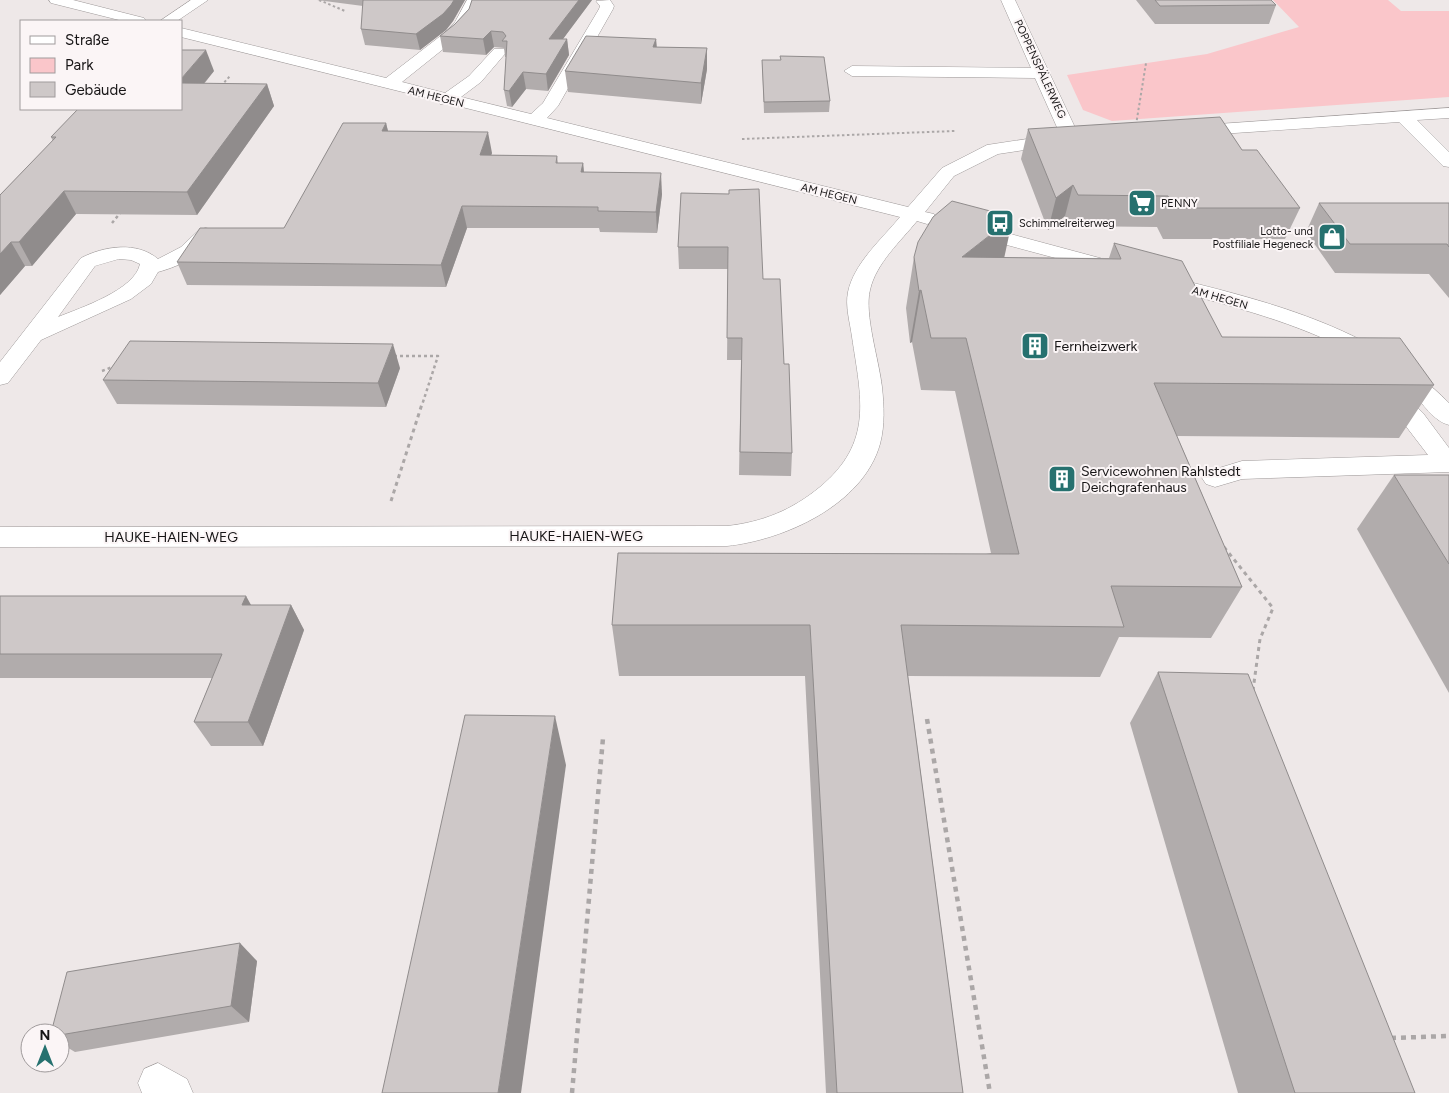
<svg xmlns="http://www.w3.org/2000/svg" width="1449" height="1093" font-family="Figtree,sans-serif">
  <rect width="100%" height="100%" fill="#eee8e8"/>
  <path fill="#fac6ca" d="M1273,0H1388L1401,11H1449V97L1112,121L1083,110L1067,75L1207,54L1299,27Z"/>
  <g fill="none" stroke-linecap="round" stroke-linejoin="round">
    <defs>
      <g id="minor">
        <path d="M49,0H73L144,18L146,21H123L51,3Z"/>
        <path d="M191,0H208L177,21H160Z"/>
        <path d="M467,0H483L475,8L470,23L457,38L402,82L445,93L469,76L494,49H504L507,52L504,55L481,82L461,97L531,114L543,103L599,9L600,6L596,1L610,0L614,6L613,9L558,106L547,118L908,207L942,168L987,145L1060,134L1035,78L852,76L844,71L852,66L1031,68L1001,0H1015L1080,138L1077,142L1071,143L998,154L954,176L925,212L934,214L937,218L934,222L927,224L917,221C901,241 876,263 870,290C864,314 879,360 882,387C884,406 885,425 880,444C863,505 784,540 727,546L0,547V527L727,526C763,522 792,510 820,487C874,442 861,398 852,337C850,322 845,307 848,292C854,263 882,239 900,217L450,104H440L439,101L181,37V28L386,78L447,31L455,22Z"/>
        <path d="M1449,108V118L1417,120L1449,152V167L1443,166L1399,122L1190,136L1184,135L1181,131L1184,127L1190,126Z"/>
        <path d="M973,224L1122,264L1125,268L1122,272L1115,274L966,234L963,230L966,226Z"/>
        <path d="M206,228L213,230L216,234C202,255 183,265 158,272L151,284L131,299L41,340L8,383L0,385V362L81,258C104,246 137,241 158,259L181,247L199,230ZM119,259L131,260L140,264C135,290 80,308 58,317L95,266Z"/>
        <path d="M1161,275C1263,300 1373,326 1449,403V425C1433,421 1424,404 1412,393C1393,376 1369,361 1346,349C1285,318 1218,303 1154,285L1151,281L1154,277Z"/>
        <path d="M1386,382L1394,385L1423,413L1449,448V472L1242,479L1215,487L1206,484L1202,478L1206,472L1242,461L1428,455L1405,425L1374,390L1378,385Z"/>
        <path d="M158,1063L187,1079L193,1093H142L138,1083L144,1069Z"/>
      </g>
    </defs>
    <use href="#minor" stroke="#9d9898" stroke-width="1"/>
    <g stroke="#aba7a7" stroke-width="2" stroke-dasharray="2.5 2.5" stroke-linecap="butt">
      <path d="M319,0L345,11"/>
      <path d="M221,86L230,76"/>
      <path d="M1136,125L1146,63"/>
      <path d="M742,139L955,131"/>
    </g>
    <g stroke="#aba7a7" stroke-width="2.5" stroke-dasharray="3 3" stroke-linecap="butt">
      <path d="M112,223L121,212"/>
      <path d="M394,356H438L422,405"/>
      <path d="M102,371L115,366"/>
    </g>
    <g stroke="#aba7a7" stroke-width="3" stroke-dasharray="4 4" stroke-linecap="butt">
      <path d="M391,501L422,404"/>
      <path d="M1224,547L1273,608L1260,639L1253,690"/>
    </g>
    <g stroke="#aba7a7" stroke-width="4.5" stroke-dasharray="5 5" stroke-linecap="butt">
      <path d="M927,719L990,1093"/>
      <path d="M1391,1038L1449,1036"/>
      <path d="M572,1093L603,738"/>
    </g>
    <use href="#minor" fill="#fff" fill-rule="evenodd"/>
  </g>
  <g fill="#b1acac">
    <path d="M317,0H465L453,21L446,30L420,50L365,45L361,29L363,6Z"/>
    <path d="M472,0H592L563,39H567L569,55L548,91L526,89L512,107L507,106L504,90L506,57H505L504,48L494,47L486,55L443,52L440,36L455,24L469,9Z"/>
    <path d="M1136,0H1271L1276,5L1269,24H1155Z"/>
    <path d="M656,39L657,47L707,48V69L701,104L568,92L565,71Z"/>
    <path d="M762,60L830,101L829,112L764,113Z"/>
    <path d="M214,71L204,84H267L274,106L197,215L76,214L32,266H25L0,295V195L53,141L51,137Z"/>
    <path d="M386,123L388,131L492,153L491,155L557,156L558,163H583L584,172L662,194L657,233L600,232L599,228H467L446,287L187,285L177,262L284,228Z"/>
    <path d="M1028,129L1242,150L1300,208L1285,239H1163L1157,227L1069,226L1065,216L1048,230L1021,159Z"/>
    <path d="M681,193L763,279L784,364L792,453L791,476L739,475L741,360H727L728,269H679L678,247Z"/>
    <path d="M1319,203H1449V298L1429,274L1335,273L1306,232Z"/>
    <path d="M1114,243L1222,337L1434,385L1399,438L1177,436L1242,587L1211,638L1119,637L1100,677L908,676L963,1093H826L805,676H619L612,625L991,553L955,391L921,390L912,342L910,343L906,308L914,257L1109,258Z"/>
    <path d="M400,368L386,407L117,404L103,380Z"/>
    <path d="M1394,475H1449V693L1357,529Z"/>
    <path d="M0,596H246L250,605H291L304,630L263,746H211L194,722L212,678H0Z"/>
    <path d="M1158,672L1415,1093H1238L1130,723Z"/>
    <path d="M257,961L249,1022L75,1052L60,1043V1035Z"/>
  </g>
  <g fill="#908c8c">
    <path d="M454,0H465L453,21L446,30L420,50L416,34Z"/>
    <path d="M579,0H592L551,55L549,39Z"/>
    <path d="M491,31L494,47L486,55L483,39Z"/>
    <path d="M567,39L569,55L548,91L546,74Z"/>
    <path d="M656,39L657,59L653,47Z"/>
    <path d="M707,48V69L701,104V83Z"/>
    <path d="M206,50L214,71L186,105L181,94V79Z"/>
    <path d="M523,72L526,89L512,107L509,91Z"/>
    <path d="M267,84L274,106L197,215L187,192Z"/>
    <path d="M386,123L391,144L382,131Z"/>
    <path d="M488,132L492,153L484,176L480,155Z"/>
    <path d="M583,163L585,184L581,172Z"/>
    <path d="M661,173L662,194L657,233L656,212Z"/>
    <path d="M1073,185L1065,216L1048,230L1056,198Z"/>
    <path d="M64,191L76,214L32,266L19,242Z"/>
    <path d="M462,206L467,228L446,287L441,265Z"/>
    <path d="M1013,217L1002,268L962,257Z"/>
    <path d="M11,242L25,266L0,295V254Z"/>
    <path d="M921,290L912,342L910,343L919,291Z"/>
    <path d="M393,344L400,368L386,407L378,383Z"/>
    <path d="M246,596L260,621L242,605Z"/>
    <path d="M291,605L304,630L263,746L248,722Z"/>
    <path d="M555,716L566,765L521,1093H498Z"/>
    <path d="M240,943L257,961L249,1022L231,1006Z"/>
  </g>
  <g fill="#cec8c8" stroke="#908c8c">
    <path d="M363,0H454L451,5L443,14L416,34L361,29Z"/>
    <path d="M472,0H579L549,39H567L546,74L523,72L509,91L504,90L507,41H502L506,36L503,32L491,31L483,39L440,36L455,24L469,9Z"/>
    <path d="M1155,0H1271L1276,5L1160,6Z"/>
    <path d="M586,36L656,39L653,47L707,48L701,83L565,71Z"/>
    <path d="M181,50H206L181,79Z"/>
    <path d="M780,56L824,57L830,101L764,102L762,60H781Z"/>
    <path d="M181,83L267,84L187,192L64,191L19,242H11L0,254V195L56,137H51L78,109H181Z"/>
    <path d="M1220,117L1242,150H1257L1300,208H1174L1168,196L1078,195L1073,185L1056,198L1028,129Z"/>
    <path d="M343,123H386L382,131L488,132L480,155L557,156L556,163H583L581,172L661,173L656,212L598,211V207L462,206L441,265L177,262L200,228H284Z"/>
    <path d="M759,189L763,279H780L784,364H789L792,453L740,452L742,338H727L728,247H678L681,193L729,194V190Z"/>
    <path d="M952,201L1013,217L962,257L1121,259L1114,243L1182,261L1222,337L1400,338L1434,385L1154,383L1242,587L1111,586L1124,627L901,625L963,1093H837L810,625H612L618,553L1019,554L966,338H931L921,290L919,291L914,257L918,242L933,217Z"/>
    <path d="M1319,203H1449V247L1447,244H1350Z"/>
    <path d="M130,341L393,344L378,383L103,380Z"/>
    <path d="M1394,475H1449V564Z"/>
    <path d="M0,596H246L242,605H291L248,722H194L222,654H0Z"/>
    <path d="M1158,672L1248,674L1415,1093H1295Z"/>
    <path d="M465,715L555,716L498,1093H382Z"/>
    <path d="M240,943L231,1006L60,1035V1033H51L67,972Z"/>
  </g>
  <defs>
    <symbol id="supermarket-square" viewBox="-11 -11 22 22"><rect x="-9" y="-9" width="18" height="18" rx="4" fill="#26716f" stroke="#fbf5f6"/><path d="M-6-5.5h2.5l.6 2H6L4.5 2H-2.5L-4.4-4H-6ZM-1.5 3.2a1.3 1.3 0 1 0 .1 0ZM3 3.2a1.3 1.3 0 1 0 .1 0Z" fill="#fff"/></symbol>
    <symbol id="bus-square" viewBox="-11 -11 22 22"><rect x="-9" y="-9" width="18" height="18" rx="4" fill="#26716f" stroke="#fbf5f6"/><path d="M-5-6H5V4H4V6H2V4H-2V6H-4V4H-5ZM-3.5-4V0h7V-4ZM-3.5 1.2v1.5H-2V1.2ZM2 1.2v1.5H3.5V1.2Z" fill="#fff"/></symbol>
    <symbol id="shop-square" viewBox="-11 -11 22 22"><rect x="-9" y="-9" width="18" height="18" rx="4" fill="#26716f" stroke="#fbf5f6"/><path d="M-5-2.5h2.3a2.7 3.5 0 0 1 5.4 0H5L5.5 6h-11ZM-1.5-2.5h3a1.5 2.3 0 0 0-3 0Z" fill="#fff"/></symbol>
    <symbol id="building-square" viewBox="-11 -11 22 22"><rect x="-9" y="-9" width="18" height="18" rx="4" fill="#26716f" stroke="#fbf5f6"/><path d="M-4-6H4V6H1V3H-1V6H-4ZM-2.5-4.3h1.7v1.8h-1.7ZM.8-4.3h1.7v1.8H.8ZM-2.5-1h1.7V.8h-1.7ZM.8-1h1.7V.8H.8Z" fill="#fff"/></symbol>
  </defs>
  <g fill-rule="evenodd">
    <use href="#supermarket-square" x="1126" y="187" width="32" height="32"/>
    <use href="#bus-square" x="984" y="207" width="32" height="32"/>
    <use href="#shop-square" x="1316" y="221" width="32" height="32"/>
    <use href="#building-square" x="1019" y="330" width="32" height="32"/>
    <use href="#building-square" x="1046" y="463" width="32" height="32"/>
  </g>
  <g text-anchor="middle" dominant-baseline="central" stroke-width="4" stroke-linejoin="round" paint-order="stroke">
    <g font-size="11" fill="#171516" stroke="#fbf5f6">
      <text transform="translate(1040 69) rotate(65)">POPPENSPÄLERWEG</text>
      <text transform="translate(436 97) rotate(14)">AM HEGEN</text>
      <text transform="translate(829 194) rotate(14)">AM HEGEN</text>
      <text transform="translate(1220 298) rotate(16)">AM HEGEN</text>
    </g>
    <g font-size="11" fill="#171516" stroke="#fbf5f6" text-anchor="start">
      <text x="1161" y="203">PENNY</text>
      <text x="1019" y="223">Schimmelreiterweg</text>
      <text x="1313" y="231" text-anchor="end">Lotto- und<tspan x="1313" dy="13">Postfiliale Hegeneck</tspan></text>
    </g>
    <g font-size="14" fill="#171516" stroke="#fbf5f6" text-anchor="start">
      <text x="1054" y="346">Fernheizwerk</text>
      <text x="1081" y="471">Servicewohnen Rahlstedt<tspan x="1081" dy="16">Deichgrafenhaus</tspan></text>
    </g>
    <g font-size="14" fill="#171516" stroke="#fbf5f6">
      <text x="576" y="536">HAUKE-HAIEN-WEG</text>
      <text x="171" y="537">HAUKE-HAIEN-WEG</text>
    </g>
  </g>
  <rect x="20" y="20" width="162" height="90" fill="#fbf5f6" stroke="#a09b9c"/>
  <rect x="30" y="36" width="25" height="8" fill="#ffffff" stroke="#a09b9c"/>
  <text x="65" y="45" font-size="15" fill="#171516">Straße</text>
  <rect x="30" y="58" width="25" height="15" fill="#fac6ca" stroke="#a09b9c"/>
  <text x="65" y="70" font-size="15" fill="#171516">Park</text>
  <rect x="30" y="82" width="25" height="15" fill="#cec8c8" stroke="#a09b9c"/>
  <text x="65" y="95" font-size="15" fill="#171516">Gebäude</text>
  <g transform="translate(45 1048)"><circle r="24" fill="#fbf5f6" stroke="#a09b9c"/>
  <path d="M0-4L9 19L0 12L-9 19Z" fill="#26716f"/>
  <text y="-8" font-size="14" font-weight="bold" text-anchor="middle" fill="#171516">N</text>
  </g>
</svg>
